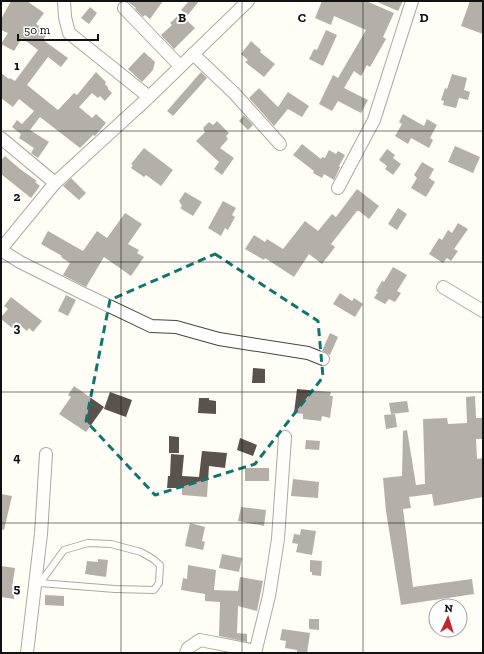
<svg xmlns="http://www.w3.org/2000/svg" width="484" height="654" font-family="'Zilla Slab',serif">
  <rect width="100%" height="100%" fill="#fffdf5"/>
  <g fill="#5a524d">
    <path d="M11,1H27L44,13L36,24L48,32L43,40L68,58L61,67L48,57L27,85L58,110L74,93L77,95L96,72L106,82L105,84L108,87V89L112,93L105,101L100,96L98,98L92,93L79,107L92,118L96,114L106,123L95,136L93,135L80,148L40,117L30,130L49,142L38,158L31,153L34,148L19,138L21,134L12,127L17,120L22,124L34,111L19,99L13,107L1,98V73L9,79L10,78L15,81L38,50L22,38L14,51L1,44L8,33L1,30V19Z"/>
    <path d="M127,1H163L150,19L145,15L143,17L135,9L136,8Z"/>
    <path d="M189,1H199L188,15L181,10Z"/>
    <path d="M322,1H366L394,13L383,37L386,39L370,67L367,65L361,76L354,71L344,88L368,100L361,113L338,101L332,111L319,104L333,75L338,78L366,30L334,16L331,25L315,18Z"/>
    <path d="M375,1H403L398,11Z"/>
    <path d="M470,1H483V34L461,26Z"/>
    <path d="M90,7L97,13L89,24L81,18Z"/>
    <path d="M180,14L195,28L174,49L161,35L172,25L170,23Z"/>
    <path d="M326,30L337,35L323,66L309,59L314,49L317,50Z"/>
    <path d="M251,41L261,50L260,52L275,64L264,77L245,62L248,60L241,54Z"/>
    <path d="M144,52L155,62L153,70L142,82L128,69Z"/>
    <path d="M201,72L207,78L173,116L167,111Z"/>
    <path d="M452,74L467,78L464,90L470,92L468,100L459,98L456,108L443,105L444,101L441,100L445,88L447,89Z"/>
    <path d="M259,88L278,107L288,92L309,106L302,117L288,109L274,126L249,98Z"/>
    <path d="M403,114L424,126L427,119L437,125L430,138L433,140L429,148L411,138L408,144L395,136L402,124L399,122Z"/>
    <path d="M244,115L253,125L248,130L239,121Z"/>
    <path d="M217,121L229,133L226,136L228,139L220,148L234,158L222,175L214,169L219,162L196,141L205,132L203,128L209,122L213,125Z"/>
    <path d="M302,144L321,159L322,157L325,158L329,150L336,154L338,151L345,155L339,166L340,167L334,180L324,174L322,178L313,173L314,171L293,155Z"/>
    <path d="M455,146L480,157L473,173L448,162Z"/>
    <path d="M144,148L173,170L161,186L146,175L144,177L131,168L133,165L131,164Z"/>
    <path d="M387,149L395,155L393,158L401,164L393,175L385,169L387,166L379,160Z"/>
    <path d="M5,156L20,169L37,181L35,182L40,186L31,198L1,174V160Z"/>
    <path d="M422,162L434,169L429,178L435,182L426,197L411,188L417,178L414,175Z"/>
    <path d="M71,178L86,193L79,200L63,186Z"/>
    <path d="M357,189L379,206L369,219L359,211H357L331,244L335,247L322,264L309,254L294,277L265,258L264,260L245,249L254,235L265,242L267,239L283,249L305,221L318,231L332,214L336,217Z"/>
    <path d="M185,192L202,202L193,216L180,208L182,206L179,201Z"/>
    <path d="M223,201L236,208L232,215L235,217L228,230L225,228L221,236L208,228Z"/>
    <path d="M398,208L407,214L397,230L388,224Z"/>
    <path d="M125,213L142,224L128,244L139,250L137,253L144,257L131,276L104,257L86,287L63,275L70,263L61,257L62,256L41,244L48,231L83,251L97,231L107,238Z"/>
    <path d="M458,223L468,229L454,249L458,251L451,261L447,258L443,263L429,254L439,238L442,240L448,230L452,233Z"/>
    <path d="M393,267L407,275L397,291L401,293L395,302L389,299L385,304L374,298L378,292L376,291L382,281L384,282Z"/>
    <path d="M340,293L352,301L354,298L363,304L355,317L333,304Z"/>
    <path d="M66,295L76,300L68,316L58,311Z"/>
    <path d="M11,297L42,321L33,332L29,328L27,331L16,322L12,328L1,319V317L8,309L4,306Z"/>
    <path d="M330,333L338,337L330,355L322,351Z"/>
    <path d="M253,368L265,369V383H252Z"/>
    <path d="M74,386L104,407L86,432L59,414L71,397L68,395Z"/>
    <path d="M297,389L331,392L330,396H333L330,418L322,416L321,421L303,419V414L294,413Z"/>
    <path d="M110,392L132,400L126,417L104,409Z"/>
    <path d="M475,396L476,418H483V439H476L477,459L483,458V497L434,506L432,494L409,497L411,508L403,509L413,587L472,579L474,594L401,605L386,511L383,478L402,476L403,431L407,430L416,485L425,484L423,419L447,418L448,424L467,423L466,397Z"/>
    <path d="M199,398H209V400L216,401V414L198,413Z"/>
    <path d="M407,401L409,412L391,414L389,403Z"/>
    <path d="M395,414L397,427L386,429L384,415Z"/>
    <path d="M169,436L179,437V453H169Z"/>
    <path d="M240,438L257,445L253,456L237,450Z"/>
    <path d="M306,440L320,441L319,450L305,449Z"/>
    <path d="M202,451L227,453L225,468L209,466L207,497L182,495V488H167L168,476H170L171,454L184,455L182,476L199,477Z"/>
    <rect x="245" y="468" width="24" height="13"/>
    <path d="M293,479L319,482L318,498L291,496Z"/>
    <path d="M1,494L12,496L4,530L1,529Z"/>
    <path d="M241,507L266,510L264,526L238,521Z"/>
    <path d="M190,523L205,527L202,541L205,542L203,550L185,546Z"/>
    <path d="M301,529L316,531L312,555L296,552L298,544L292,543L294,534L300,535Z"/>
    <path d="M222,554L242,558L239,572L219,568Z"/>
    <path d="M98,559L108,560L106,577L85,574L87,561L98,562Z"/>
    <path d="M310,560L322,561L321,576L312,575V572H310Z"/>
    <path d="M188,565L216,570L214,590L238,591L240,577L263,581L257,611L238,606L237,633L247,634V642L219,636L220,602L205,601V594L181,590L183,578L187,579Z"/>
    <path d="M1,566L15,568L12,588L15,589L14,599L1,597Z"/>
    <path d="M45,595L64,596V606L45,605Z"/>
    <path d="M309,619H319V630L309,629Z"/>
    <path d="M282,629L310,633L307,653H297V650L285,648L286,641L280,640Z"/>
  </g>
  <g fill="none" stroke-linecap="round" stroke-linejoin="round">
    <defs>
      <path id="service" d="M35,583H40L115,589L154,590L159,583L160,565L153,559L141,552L111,544L88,543L64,550L40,583"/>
      <g id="minor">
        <path d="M64,1L65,17L69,33L149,97"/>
        <path d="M124,8L180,66"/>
        <path d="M193,54L234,93L280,144"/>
        <path d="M1,138L55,183"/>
        <path d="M338,188L374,120L412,1"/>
        <path d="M1,249L55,183L149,97L248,1"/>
        <path d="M1,250L20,262L82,293L151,326L176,327L219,339L308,353L323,359"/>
        <path d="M443,287L483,311"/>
        <path d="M27,653L41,534L46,454"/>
        <path d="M186,653L188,648L200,640L256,651"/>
        <path d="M255,653L269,596L278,539L285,437"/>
      </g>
    </defs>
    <use href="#service" stroke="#444" stroke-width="8"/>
    <use href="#minor" stroke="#444" stroke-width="14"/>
    <use href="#service" stroke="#fff" stroke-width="6"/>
    <use href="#minor" stroke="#fff" stroke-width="12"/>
  </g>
  <path d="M0 0H484V654H0ZM215,254L318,321L323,377L255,464L155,495L86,421L110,300Z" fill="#fffdf5" fill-opacity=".55" fill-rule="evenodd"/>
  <path fill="none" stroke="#0f766e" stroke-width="3" stroke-dasharray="8 5" stroke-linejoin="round" d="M215,254L318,321L323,377L255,464L155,495L86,421L110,300Z"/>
  <path fill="none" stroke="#111" stroke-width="1" stroke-opacity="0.55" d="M121,1V653M242,1V653M363,1V653M1,131H483M1,262H483M1,392H483M1,523H483"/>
  <g font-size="13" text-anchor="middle" font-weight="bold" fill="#111" stroke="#fff" stroke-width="4" stroke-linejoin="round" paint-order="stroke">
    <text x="182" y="22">B</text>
    <text x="302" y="22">C</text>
    <text x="424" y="22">D</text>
    <text x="17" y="70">1</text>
    <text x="17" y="201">2</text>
    <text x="17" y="332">3</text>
    <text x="17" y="462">4</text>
    <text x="17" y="593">5</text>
  </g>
  <rect width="484" height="654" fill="none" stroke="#111111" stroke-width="4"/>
  <g transform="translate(448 618) rotate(4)"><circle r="19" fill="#ffffff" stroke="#a0a0a0"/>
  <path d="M0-3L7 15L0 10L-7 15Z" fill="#c4262e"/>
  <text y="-6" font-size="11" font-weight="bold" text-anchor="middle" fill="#111111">N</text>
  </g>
  <path d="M18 34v6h80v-6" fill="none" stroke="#111111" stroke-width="2"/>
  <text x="24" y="34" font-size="12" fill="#111111" stroke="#ffffff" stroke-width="3" paint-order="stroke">50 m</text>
</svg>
